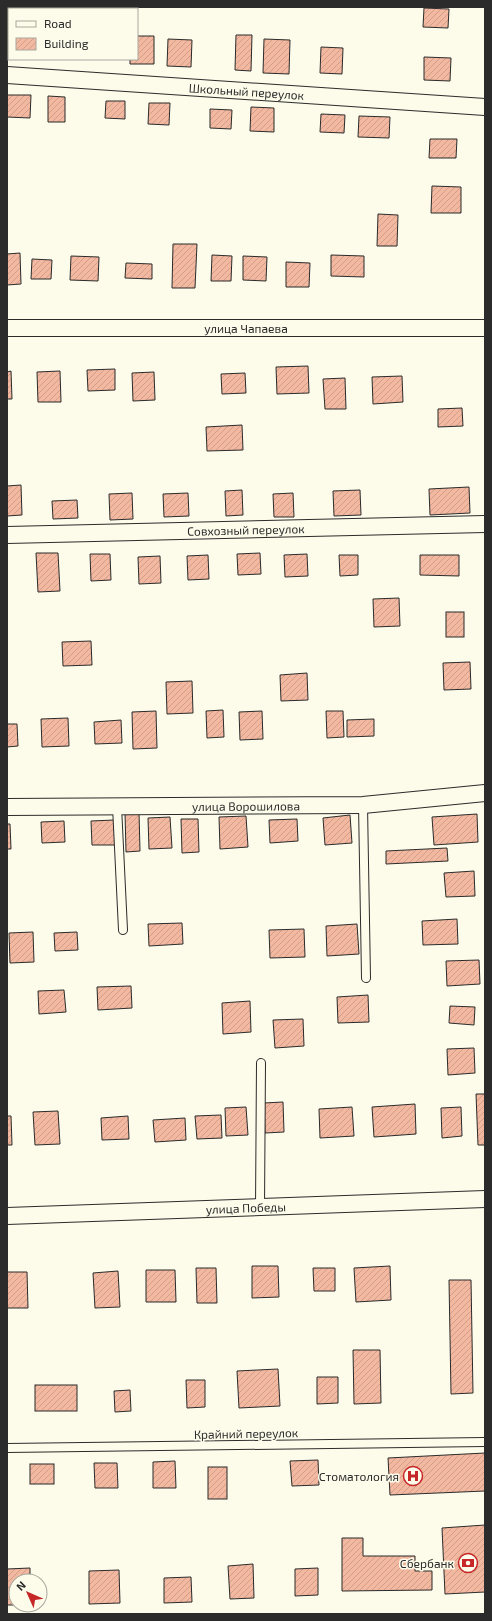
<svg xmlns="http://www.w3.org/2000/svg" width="492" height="1621" font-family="'Exo 2',sans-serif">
  <defs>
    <pattern id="building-hatch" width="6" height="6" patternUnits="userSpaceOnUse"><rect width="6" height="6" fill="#f2b8a0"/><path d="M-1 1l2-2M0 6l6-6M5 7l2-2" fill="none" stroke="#d09e8a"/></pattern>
  </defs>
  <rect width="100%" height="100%" fill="#fdfbea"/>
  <g fill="url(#building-hatch)" stroke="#2b2b2b">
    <path d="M424,8L449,9L448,28L423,27Z"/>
    <path d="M236,35H252L251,71L235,70Z"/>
    <path d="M137,36H154V64H130V59H137Z"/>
    <path d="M168,39L192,40L191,67L167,66Z"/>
    <path d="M264,39L290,40L289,74L263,73Z"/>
    <path d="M321,47L343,48L342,74L320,73Z"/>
    <path d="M424,57L451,58L450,81L424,80Z"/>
    <path d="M7,95H31L30,118L7,117Z"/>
    <path d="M48,96L65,97V122H48Z"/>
    <path d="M106,101H125V119L105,118Z"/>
    <path d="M149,103H170L169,125L148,124Z"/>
    <path d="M251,107L274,108V132L250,131Z"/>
    <path d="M210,109L232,110L231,129L210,128Z"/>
    <path d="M321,114L345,115L344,133L320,132Z"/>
    <path d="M359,116L390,117L389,138L358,137Z"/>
    <path d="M430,139H457L456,158H429Z"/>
    <path d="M432,186L461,187V213H431Z"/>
    <path d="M378,214L398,215L397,246H377Z"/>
    <path d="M173,244H197L195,288H172Z"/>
    <path d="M20,253L21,284L7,285V254Z"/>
    <path d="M212,255L232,256L231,281H211Z"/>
    <path d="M331,255L364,256V277L331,276Z"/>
    <path d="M71,256L99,257L98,281L70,280Z"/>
    <path d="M243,256L267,257L266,281L243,280Z"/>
    <path d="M32,259L52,260L51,279H31Z"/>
    <path d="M286,262L310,263L309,287H286Z"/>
    <path d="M126,263L152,264V279L125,278Z"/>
    <path d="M308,366L309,393L277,394L276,367Z"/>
    <path d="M115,369V390L88,391L87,370Z"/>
    <path d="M11,371L12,399H7V372Z"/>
    <path d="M60,371L61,402H38L37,372Z"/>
    <path d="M154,372L155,400L133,401L132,373Z"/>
    <path d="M245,373L246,393L222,394L221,374Z"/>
    <path d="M402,376L403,402L373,404L372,377Z"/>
    <path d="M345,378L346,409H325L323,379Z"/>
    <path d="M462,408L463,426L438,427V409Z"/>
    <path d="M242,425L243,450L207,451L206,427Z"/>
    <path d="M21,485L22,515L7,516V486Z"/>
    <path d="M469,487L470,513L430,515L429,489Z"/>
    <path d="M242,490L243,515L226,516L225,491Z"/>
    <path d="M360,490L361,515L334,516L333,491Z"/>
    <path d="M132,493L133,519L110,520L109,494Z"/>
    <path d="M188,493L189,516L164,517L163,494Z"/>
    <path d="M293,493L294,517H274L273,494Z"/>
    <path d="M77,500L78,518L53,519L52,501Z"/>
    <path d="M36,553H58L60,591L38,592Z"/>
    <path d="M260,553L261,574L238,575L237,554Z"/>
    <path d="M90,554H110L111,580L91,581Z"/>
    <path d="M307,554L308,576L285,577L284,555Z"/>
    <path d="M208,555L209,579L188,580L187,556Z"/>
    <path d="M339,555H358V575L340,576Z"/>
    <path d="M420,555H459V576L420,575Z"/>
    <path d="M160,556L161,583L139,584L138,557Z"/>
    <path d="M399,598L400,626L374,627L373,599Z"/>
    <rect x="446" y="612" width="18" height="25"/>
    <path d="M91,641L92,665L63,666L62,642Z"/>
    <path d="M470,662L471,689L444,690L443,663Z"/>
    <path d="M307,673L308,700L281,701L280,675Z"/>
    <path d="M192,681L193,713L167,714L166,682Z"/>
    <path d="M223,710L224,737L207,738L206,711Z"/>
    <path d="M156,711L157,748L133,749L132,712Z"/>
    <path d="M262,711L263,739L240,740L239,712Z"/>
    <path d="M326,711H343L344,737L327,738Z"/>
    <path d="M68,718L69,746L42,747L41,719Z"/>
    <path d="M374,719V736L347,737V720Z"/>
    <path d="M121,720L122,743L95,744L94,722Z"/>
    <path d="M7,724H17L18,746L7,747Z"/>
    <path d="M139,812L140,851L126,852L125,813Z"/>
    <path d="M477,814L478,842L434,845L432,817Z"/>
    <path d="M350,815L352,843L325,845L323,818Z"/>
    <path d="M246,816L248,847L220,849L219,817Z"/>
    <path d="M170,817L172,848L149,849L148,818Z"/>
    <path d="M181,819H198L199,852L182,853Z"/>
    <path d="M297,819L298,841L270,843L269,820Z"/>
    <path d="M114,820L115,845H92L91,821Z"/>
    <path d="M64,821L65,842L42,843L41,822Z"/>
    <path d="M7,824H10L11,849H7Z"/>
    <path d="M447,848L448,861L386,864V851Z"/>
    <path d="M474,871L475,896L446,897L444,873Z"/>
    <path d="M457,919L458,944L423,945L422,921Z"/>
    <path d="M182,923L183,944L149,946L148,924Z"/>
    <path d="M357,924L359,954L327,956L326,926Z"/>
    <path d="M304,929L305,957L270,958L269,930Z"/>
    <path d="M33,932L34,962L10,963L9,933Z"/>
    <path d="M77,932L78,950L55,951L54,933Z"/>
    <path d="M479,960L480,984L447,986L446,961Z"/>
    <path d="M131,986L132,1008L98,1010L97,987Z"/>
    <path d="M64,990L66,1012L39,1014L38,991Z"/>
    <path d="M368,995L369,1022L338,1023L337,997Z"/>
    <path d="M250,1001L251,1032L223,1034L222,1003Z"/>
    <path d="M450,1006L475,1007L474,1025L449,1023Z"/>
    <path d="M303,1019L304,1046L275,1048L273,1020Z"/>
    <path d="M474,1048L475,1073L448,1075L447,1049Z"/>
    <path d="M476,1094H485V1145H478Z"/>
    <path d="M283,1102L284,1132L265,1133L264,1103Z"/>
    <path d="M415,1104L416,1134L374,1137L372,1107Z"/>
    <path d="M246,1107L248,1135L226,1136L225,1108Z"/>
    <path d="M352,1107L354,1136L320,1138L319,1109Z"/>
    <path d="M461,1107L462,1136L442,1138L441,1108Z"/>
    <path d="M58,1111L60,1144L35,1145L33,1112Z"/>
    <path d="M221,1115L222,1138L197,1139L195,1116Z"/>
    <path d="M7,1116H11L12,1145H7Z"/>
    <path d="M128,1116L129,1139L102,1140L101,1118Z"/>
    <path d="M185,1118L186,1140L155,1142L153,1120Z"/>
    <path d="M252,1266H278L279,1297L252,1298Z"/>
    <path d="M390,1266L391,1300L356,1302L354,1268Z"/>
    <path d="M196,1268H216L217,1303H197Z"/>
    <path d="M313,1268H335V1291H314Z"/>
    <path d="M146,1270H175L176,1302H146Z"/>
    <path d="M118,1271L120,1307L95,1308L93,1273Z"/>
    <path d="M7,1272H27L28,1308H7Z"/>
    <path d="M449,1280H471L473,1393L451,1394Z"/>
    <path d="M353,1350H380L381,1403L354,1404Z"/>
    <path d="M278,1369L280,1406L239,1408L237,1371Z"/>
    <path d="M317,1377H338V1403L317,1404Z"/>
    <path d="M186,1380H205V1407L187,1408Z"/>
    <rect x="35" y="1385" width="42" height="26"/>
    <path d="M130,1390L131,1411L115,1412L114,1391Z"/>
    <path d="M485,1453V1491L390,1495L388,1458Z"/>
    <path d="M318,1460L319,1485L292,1486L290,1461Z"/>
    <path d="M175,1461L176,1488H153V1462Z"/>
    <path d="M94,1463H117L118,1488H95Z"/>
    <rect x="30" y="1464" width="24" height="20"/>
    <rect x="208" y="1467" width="19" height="32"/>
    <path d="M485,1525V1592L445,1594L442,1528Z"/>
    <path d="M342,1538H363V1556H415V1571H432V1590L342,1591Z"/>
    <path d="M253,1564L254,1598L230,1599L228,1566Z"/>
    <path d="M30,1568V1581H16V1605H7V1569Z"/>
    <path d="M318,1568V1595L295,1596V1569Z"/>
    <path d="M119,1570L120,1603L89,1604V1571Z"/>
    <path d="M191,1577L192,1602L164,1603V1578Z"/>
  </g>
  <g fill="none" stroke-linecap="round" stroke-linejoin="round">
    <defs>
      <g id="service">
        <path d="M363,805L366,978"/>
        <path d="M117,806L123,930"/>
        <path d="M260,1207L261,1063"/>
        <path d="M7,1448L485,1442"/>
      </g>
      <g id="minor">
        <path id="s1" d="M7,75L485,107"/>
        <path id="s2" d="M7,328H485"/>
        <path id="s3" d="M7,535L485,524"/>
        <path id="s4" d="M7,807L363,805L485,793"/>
        <path id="s5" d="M7,1216L485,1199"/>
      </g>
    </defs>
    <use href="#service" stroke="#2b2b2b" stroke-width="10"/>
    <use href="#minor" stroke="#2b2b2b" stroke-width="18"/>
    <use href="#service" stroke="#fdfbea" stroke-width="8"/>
    <use href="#minor" stroke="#fdfbea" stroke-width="16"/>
  </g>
  <defs>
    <symbol id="hospital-ring" viewBox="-11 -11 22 22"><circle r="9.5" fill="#fdfbea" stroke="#c62828" stroke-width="1.5"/><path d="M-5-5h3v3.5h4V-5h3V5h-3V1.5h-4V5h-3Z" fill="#c62828"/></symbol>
    <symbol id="bank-ring" viewBox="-11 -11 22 22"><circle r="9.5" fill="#fdfbea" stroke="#c62828" stroke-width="1.5"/><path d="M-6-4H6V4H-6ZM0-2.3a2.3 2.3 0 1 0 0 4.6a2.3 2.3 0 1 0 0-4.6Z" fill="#c62828"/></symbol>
  </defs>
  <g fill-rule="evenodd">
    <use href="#hospital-ring" x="402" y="1465" width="22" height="22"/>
    <use href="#bank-ring" x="457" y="1552" width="22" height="22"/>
  </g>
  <g text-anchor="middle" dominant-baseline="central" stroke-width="3" stroke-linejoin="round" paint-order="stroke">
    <g font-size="12" fill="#2b2b2b" stroke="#fdfbea">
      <text stroke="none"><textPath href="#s1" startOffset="240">Школьный переулок</textPath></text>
      <text stroke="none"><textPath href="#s2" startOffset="239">улица Чапаева</textPath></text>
      <text stroke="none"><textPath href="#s3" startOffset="239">Совхозный переулок</textPath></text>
      <text stroke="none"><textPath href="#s4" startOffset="239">улица Ворошилова</textPath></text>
      <text stroke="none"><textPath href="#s5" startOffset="239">улица Победы</textPath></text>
      <text transform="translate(246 1433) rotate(-1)">Крайний переулок</text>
    </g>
    <g font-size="12" fill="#2b2b2b" stroke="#fdfbea" text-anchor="end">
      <text x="399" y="1476">Стоматология</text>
      <text x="454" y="1563">Сбербанк</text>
    </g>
  </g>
  <rect width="492" height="1621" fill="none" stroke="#2b2b2b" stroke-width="16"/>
  <rect x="8" y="8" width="130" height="52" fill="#fdfbea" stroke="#a9a89e"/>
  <rect x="16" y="21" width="20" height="6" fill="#fdfbea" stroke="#a9a89e"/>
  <text x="44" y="28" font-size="12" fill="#2b2b2b">Road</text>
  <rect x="16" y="38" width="20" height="12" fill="url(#building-hatch)" stroke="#a9a89e"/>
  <text x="44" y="48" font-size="12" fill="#2b2b2b">Building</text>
  <g transform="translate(28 1593) rotate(315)"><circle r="19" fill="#fdfbea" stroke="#a9a89e"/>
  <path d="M0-3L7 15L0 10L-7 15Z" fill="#c62828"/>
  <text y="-6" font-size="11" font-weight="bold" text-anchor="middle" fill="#2b2b2b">N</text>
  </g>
</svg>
